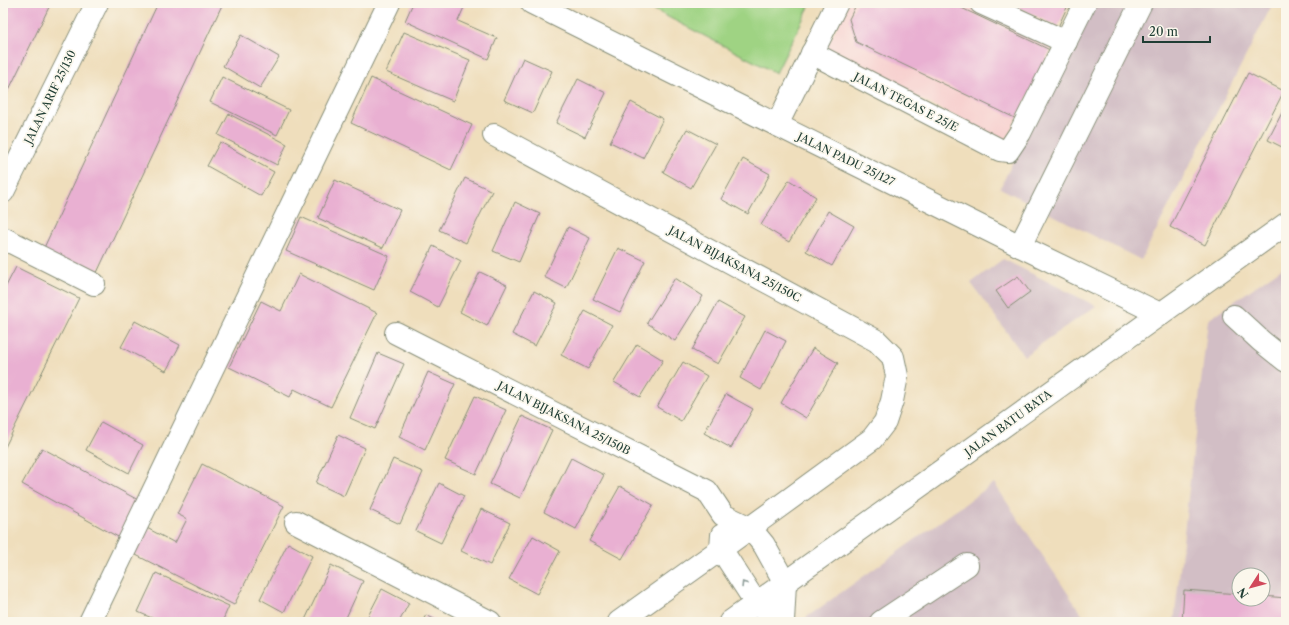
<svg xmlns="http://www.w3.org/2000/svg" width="1289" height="625" font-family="'Libre Caslon Text',serif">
  <rect width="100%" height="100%" fill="#fbf7ec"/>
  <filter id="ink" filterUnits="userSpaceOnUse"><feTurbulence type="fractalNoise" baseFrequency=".025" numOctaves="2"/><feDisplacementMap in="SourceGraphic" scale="8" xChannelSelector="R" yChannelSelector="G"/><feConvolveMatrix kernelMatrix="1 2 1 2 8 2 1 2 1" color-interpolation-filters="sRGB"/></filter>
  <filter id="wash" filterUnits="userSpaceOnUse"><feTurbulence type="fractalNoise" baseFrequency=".012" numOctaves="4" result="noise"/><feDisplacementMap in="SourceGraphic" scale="16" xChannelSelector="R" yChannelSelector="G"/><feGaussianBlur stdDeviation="0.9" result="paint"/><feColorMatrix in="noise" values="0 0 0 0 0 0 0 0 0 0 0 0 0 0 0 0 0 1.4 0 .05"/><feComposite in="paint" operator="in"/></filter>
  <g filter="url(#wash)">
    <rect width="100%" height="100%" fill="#efdebc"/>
    <path fill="#f7d0cf" d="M848,3H966L1054,44L1005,142L825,51Z"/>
    <g fill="#d2bec5" fill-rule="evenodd">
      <path d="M1091,3H1273L1141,260L1000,188Z"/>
      <path d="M1003,259L1096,306L1024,356L971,283Z"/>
      <path d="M1286,265V622H1174L1208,320ZM1239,575H1263V599H1239Z"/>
      <path d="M994,483L1087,622H800Z"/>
    </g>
    <path fill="#9fd383" stroke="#5f885c" d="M641,3H811L776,73Z"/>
    <g id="blocks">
      <g fill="#e9b0d2">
        <path d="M3,3H51L3,102Z"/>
        <path d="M158,3H223L95,277L42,252Z"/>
        <path d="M413,3H462L465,5L458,21L497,38L488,59L405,21Z"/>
        <path d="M857,3H951L1050,50L1017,119L856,42L849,19Z"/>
        <path d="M1009,3H1069L1058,27Z"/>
        <path d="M404,32L470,60L453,101L386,72Z"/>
        <path d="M241,35L279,57L260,88L223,66Z"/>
        <path d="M523,58L552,71L533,113L504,100Z"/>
        <path d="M1248,73L1284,91L1205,245L1170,227Z"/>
        <path d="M222,77L289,110L277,135L210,102Z"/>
        <path d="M371,78L472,125L451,170L351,123Z"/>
        <path d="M578,79L606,93L585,137L556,123Z"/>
        <path d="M631,102L663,119L643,158L610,142Z"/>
        <path d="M1286,105V149L1268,140Z"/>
        <path d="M229,114L287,144L277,165L218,135Z"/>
        <path d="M687,129L716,144L691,188L663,172Z"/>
        <path d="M220,142L274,172L261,196L207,166Z"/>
        <path d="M743,159L770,174L748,214L721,199Z"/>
        <path d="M465,178L492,191L466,243L439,230Z"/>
        <path d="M335,180L400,210L383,248L318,218Z"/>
        <path d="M789,180L816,197L789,242L761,225Z"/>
        <path d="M515,202L540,214L519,262L493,251Z"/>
        <path d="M828,211L854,226L832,266L806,251Z"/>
        <path d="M301,217L389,256L374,290L286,251Z"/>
        <path d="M568,227L590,238L566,288L544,277Z"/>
        <path d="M433,246L461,261L438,307L410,292Z"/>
        <path d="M618,248L645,261L620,312L593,299Z"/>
        <path d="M16,267L79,298L3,451V292Z"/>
        <path d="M480,272L507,285L487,326L460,312Z"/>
        <path d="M299,274L377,313L331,407L294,389L290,397L229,367L261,301L281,311Z"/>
        <path d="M1018,276L1030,292L1008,308L996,291Z"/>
        <path d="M675,278L703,296L675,341L647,323Z"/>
        <path d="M534,291L557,303L535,346L512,334Z"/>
        <path d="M718,302L745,317L718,364L692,350Z"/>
        <path d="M585,311L612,325L588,369L561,355Z"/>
        <path d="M135,321L180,345L166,371L121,347Z"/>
        <path d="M765,330L786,341L761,390L740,378Z"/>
        <path d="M637,344L663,360L640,397L614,382Z"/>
        <path d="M813,348L838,363L806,418L781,403Z"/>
        <path d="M378,353L404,364L375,429L350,418Z"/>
        <path d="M683,362L707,376L681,421L657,407Z"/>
        <path d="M428,372L455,384L425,450L399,437Z"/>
        <path d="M726,394L753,409L731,448L704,433Z"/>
        <path d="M475,396L506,410L476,474L445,460Z"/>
        <path d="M522,416L552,430L520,498L490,484Z"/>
        <path d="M101,422L143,445L129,473L86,450Z"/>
        <path d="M338,435L365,448L344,496L316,483Z"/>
        <path d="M42,448L140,501L120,538L22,484Z"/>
        <path d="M571,458L604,475L576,529L544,512Z"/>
        <path d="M393,459L423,472L400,524L370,510Z"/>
        <path d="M202,464L284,506L234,605L132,553L145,527L175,543L187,519L177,514Z"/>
        <path d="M439,483L464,496L441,543L416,531Z"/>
        <path d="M620,486L653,505L622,559L589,541Z"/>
        <path d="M481,509L510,523L490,565L461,551Z"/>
        <path d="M533,536L560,551L537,594L509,579Z"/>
        <path d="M288,543L312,556L284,612L260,599Z"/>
        <path d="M331,565L363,581L344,622H304Z"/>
        <path d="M156,573L229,606L222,622H161L138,612Z"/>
        <path d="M382,589L409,603L399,622H365Z"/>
        <path d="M1184,590L1239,594V599H1263V596L1286,598V622H1182Z"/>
        <path d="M426,615L440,622H422Z"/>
      </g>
    </g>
  </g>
  <g filter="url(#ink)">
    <use href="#blocks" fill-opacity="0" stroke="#878e78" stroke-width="1"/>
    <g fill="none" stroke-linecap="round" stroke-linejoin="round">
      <defs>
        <g id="minor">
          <path d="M532,3L1020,246L1160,314"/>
          <path d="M981,3L1066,42"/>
          <path d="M812,53L1000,150L1008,151L1020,133L1085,3"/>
          <path d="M777,125L837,3"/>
          <path d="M494,135L877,341L893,357L897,376L892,401L885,422L872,439L721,549L619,622"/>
          <path d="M3,192L97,3"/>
          <path d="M3,238L94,284"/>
          <path d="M1020,246L1141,3"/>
          <path d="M1234,316L1261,341L1286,361"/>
          <path d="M396,333L707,491L723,515L750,528L764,545L785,583L783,622"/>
          <path d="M296,522L490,622"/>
          <path d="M722,535L721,549L756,603L766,612"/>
          <path d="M90,622L389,3"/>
          <path d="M730,622L1286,224"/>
          <path d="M881,622L967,565"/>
        </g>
      </defs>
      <use href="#minor" stroke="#878e78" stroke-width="24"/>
      <use href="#minor" stroke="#fff" stroke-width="22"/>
    </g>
    <defs><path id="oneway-chevron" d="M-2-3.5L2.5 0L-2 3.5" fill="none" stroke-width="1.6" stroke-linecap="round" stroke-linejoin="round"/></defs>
    <use stroke="#8f9e9a" href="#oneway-chevron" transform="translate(744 584) rotate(-122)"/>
  </g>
  <g text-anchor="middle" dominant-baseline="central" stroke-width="3.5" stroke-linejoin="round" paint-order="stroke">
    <g font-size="11" fill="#1f3d34" stroke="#fbf7ec">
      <text transform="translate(50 97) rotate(-64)">JALAN ARIF 25/130</text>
      <text transform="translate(906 102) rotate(27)">JALAN TEGAS E 25/E</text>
      <text transform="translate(846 159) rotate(26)">JALAN PADU 25/127</text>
      <text transform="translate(735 264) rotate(28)">JALAN BIJAKSANA 25/150C</text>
      <text transform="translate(564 418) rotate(27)">JALAN BIJAKSANA 25/150B</text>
      <text transform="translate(1008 423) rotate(-36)">JALAN BATU BATA</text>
    </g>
  </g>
  <rect width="1289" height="625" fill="none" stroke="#fbf7ec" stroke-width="16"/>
  <g transform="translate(1251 587) rotate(234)"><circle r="19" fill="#fbf7ec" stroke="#a3ada2"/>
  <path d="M0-3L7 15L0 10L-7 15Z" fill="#d1495b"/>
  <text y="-6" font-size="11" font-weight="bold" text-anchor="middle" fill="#1f3d34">N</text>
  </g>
  <path d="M1143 36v6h67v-6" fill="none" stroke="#1f3d34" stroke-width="2"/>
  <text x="1149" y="36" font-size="12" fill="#1f3d34" stroke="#fbf7ec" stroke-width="3" paint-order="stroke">20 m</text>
</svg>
